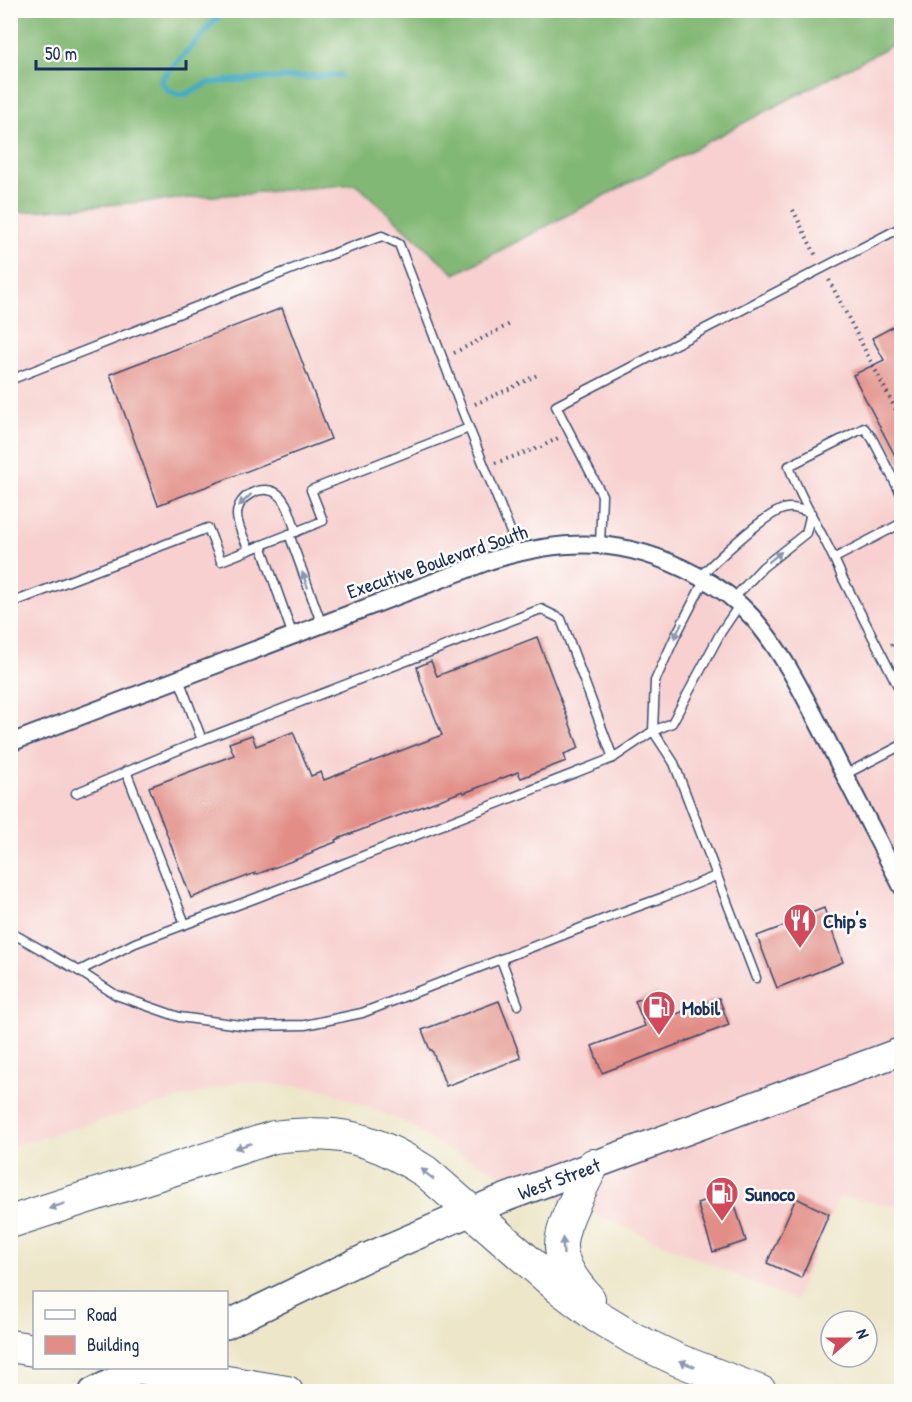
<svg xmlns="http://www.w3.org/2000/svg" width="912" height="1402" font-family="'Patrick Hand',sans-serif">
  <rect width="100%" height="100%" fill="#fdfcf7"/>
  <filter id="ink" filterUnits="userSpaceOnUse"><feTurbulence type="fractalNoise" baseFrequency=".0167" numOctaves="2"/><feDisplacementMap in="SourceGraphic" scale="12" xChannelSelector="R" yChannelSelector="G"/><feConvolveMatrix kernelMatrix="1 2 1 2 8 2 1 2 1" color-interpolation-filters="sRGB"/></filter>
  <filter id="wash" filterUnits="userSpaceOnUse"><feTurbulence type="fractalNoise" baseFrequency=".008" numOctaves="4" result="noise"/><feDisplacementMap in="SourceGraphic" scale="24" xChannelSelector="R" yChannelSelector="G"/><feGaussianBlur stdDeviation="1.35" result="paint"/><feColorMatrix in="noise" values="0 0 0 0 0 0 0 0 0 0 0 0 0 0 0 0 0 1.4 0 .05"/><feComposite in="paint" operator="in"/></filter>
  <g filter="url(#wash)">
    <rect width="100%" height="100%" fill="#ede6c9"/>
    <path fill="#f7d0cf" d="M901,40V1206L839,1197L795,1301L441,1147L408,1124L324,1089L241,1081L11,1146V213L356,184L455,274Z"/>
    <path fill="#82b874" stroke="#4e7469" stroke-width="1.5" d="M11,10H901L902,40L455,274L356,184L11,213Z"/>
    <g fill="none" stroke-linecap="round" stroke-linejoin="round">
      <path stroke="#44acc4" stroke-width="6" d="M222,10C210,28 195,43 180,59C173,67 166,72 161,81L168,90L178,94H187L208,83L237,80L340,75"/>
    </g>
    <g id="blocks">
      <g fill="#e28e87">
        <path d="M282,308L331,439L158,505L110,374Z"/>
        <path d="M902,322V469L853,375L884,360L872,338Z"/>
        <path d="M537,637L579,748L564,754L566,761L521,778L518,772L464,793L463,791L335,840L336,842L312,851L313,853L255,875V873L191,898L149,787L234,755L229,743L252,735L256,746L293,732L311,776L321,772L324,780L442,735L421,682L417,667L431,661L437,676Z"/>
        <path d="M824,908L843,962L777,988L757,936L805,918L804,916Z"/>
        <path d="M657,993L666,1018L719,998L729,1025L602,1073L592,1046L645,1026L635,1001Z"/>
        <path d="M499,1001L521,1058L446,1086L432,1050H430L422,1030Z"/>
        <path d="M731,1192L746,1241L713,1252L697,1203Z"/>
        <path d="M796,1198L829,1214L801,1278L767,1263Z"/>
      </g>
    </g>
  </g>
  <g filter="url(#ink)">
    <use href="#blocks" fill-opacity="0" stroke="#3a4a6e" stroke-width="1.5"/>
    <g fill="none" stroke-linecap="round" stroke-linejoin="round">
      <defs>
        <g id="lane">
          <path d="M10,380L310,262L382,236L399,244L469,428L510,530L517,552"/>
          <path d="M902,496L872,438L864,428L789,466C802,505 827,538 842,577L902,694"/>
          <path d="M289,534L322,625"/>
          <path d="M600,544L602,495L556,406L902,227"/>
          <path d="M261,545L293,636"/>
          <path d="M249,550C245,540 237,526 237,515C237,496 262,483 278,494C288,502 292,520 296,532"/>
          <path d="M835,558L902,523"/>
          <path d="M699,577C716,561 768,509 788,508C795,507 805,511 811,513L806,533L763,567L733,599"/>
          <path d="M705,579L675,637L655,681L653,731L672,723L721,632L740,604"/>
          <path d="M11,603L208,528L221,561L323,521L311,490L469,428"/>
          <path d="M202,740L541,609L561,619L613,758"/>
          <path d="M126,771L185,924"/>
          <path d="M844,775L902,745"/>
          <path d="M76,793L202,740L179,679"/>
          <path d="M10,932L79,971L135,943L256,898L613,758L653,731L674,763L756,978"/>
          <path d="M501,959L518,1005"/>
          <path d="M79,971L116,995L179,1017L248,1026L305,1025L362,1013L617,914L664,897L716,876"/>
        </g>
        <path id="street" d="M10,743L489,561C564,537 626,537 696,575C718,586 738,601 754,619C785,655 805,698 827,740C851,789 877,838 902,887"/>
        <g id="primary">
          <path id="s1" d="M226,1325L367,1257L494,1202L902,1051"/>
          <path d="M93,1392L141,1368"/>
        </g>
        <g id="highway">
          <path d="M10,1222L274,1137C338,1129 372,1137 426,1172L559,1288L596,1316L634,1339L678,1360L761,1392"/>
          <path d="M589,1299C576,1285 562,1267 561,1247C560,1225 583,1186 593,1165"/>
          <path d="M10,1346L34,1350"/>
          <path d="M142,1368L287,1392"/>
        </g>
      </defs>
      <use href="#lane" stroke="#3a4a6e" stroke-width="11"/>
      <use href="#street" stroke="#3a4a6e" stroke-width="20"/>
      <use href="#primary" stroke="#3a4a6e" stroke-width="30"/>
      <use href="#highway" stroke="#3a4a6e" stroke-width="34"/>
      <g stroke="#3a4a6e" stroke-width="4" stroke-dasharray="1.5 4.5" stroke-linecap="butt">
        <path d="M793,210L817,258"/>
        <path d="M829,280L902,422"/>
        <path d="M454,353L512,323"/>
        <path d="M475,404L511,388L539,374"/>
        <path d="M495,463L541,447L558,438"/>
        <path d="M891,645L902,639"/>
      </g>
      <use href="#lane" stroke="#fff" stroke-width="8"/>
      <use href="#street" stroke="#fff" stroke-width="16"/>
      <use href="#primary" stroke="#fff" stroke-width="27"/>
      <use href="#highway" stroke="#fff" stroke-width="32"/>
    </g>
    <defs><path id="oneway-solid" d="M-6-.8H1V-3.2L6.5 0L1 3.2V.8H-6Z" transform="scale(1.5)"/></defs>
    <g fill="#8d97ae">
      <use href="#oneway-solid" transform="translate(245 500) rotate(137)"/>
      <use href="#oneway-solid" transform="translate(775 557) rotate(-39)"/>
      <use href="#oneway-solid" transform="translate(305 580) rotate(-110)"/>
      <use href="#oneway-solid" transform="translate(678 631) rotate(117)"/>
      <use href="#oneway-solid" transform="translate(243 1146) rotate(162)"/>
      <use href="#oneway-solid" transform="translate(427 1174) rotate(-142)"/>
      <use href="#oneway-solid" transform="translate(57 1206) rotate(162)"/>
      <use href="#oneway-solid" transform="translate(563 1246) rotate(-93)"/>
      <use href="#oneway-solid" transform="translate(687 1364) rotate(-159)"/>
    </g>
  </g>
  <defs>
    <symbol id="restaurant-pin" viewBox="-11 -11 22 30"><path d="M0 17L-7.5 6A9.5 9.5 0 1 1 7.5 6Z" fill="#d1495b" stroke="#fdfcf7"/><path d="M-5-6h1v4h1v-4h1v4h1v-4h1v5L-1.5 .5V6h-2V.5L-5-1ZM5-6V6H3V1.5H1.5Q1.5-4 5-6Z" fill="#fff"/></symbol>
    <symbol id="fuel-pin" viewBox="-11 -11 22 30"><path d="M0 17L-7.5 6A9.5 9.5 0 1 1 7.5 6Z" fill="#d1495b" stroke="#fdfcf7"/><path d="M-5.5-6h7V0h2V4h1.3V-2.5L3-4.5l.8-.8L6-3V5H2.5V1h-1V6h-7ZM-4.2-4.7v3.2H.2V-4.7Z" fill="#fff"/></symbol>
  </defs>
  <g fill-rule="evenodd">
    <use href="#restaurant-pin" x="781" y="901" width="38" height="52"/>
    <use href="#fuel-pin" x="640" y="988" width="38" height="52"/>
    <use href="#fuel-pin" x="703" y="1174" width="38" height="52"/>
  </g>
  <g text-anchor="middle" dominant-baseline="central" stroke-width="5" stroke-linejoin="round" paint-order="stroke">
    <g font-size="20" fill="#1b2f5e" stroke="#fdfcf7">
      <text transform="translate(437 561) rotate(-19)">Executive Boulevard South</text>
      <text stroke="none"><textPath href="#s1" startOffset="364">West Street</textPath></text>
    </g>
    <g font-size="20" font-weight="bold" fill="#1b2f5e" stroke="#fdfcf7" text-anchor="start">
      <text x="823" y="920">Chip's</text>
      <text x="682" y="1007">Mobil</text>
      <text x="745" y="1193">Sunoco</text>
    </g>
  </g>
  <rect width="912" height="1402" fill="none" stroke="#fdfcf7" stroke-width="36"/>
  <rect x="33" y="1291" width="195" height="78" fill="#fdfcf7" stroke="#a3aaba" stroke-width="1.5"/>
  <rect x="45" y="1310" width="30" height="9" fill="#ffffff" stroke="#a3aaba" stroke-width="1.5"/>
  <text x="87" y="1321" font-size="18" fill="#1b2f5e">Road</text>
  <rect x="45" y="1336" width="30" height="18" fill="#e28e87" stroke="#a3aaba" stroke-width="1.5"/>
  <text x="87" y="1351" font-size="18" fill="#1b2f5e">Building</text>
  <g transform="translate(849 1339) rotate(69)"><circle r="28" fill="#fdfcf7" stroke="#a3aaba" stroke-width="1.5"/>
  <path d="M0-4.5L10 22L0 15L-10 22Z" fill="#d1495b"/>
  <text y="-9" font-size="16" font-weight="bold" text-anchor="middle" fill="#1b2f5e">N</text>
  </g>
  <path d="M36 60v9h150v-9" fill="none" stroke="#1b2f5e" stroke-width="3"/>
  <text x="45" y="60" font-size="18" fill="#1b2f5e" stroke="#fdfcf7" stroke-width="4.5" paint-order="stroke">50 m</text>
</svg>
